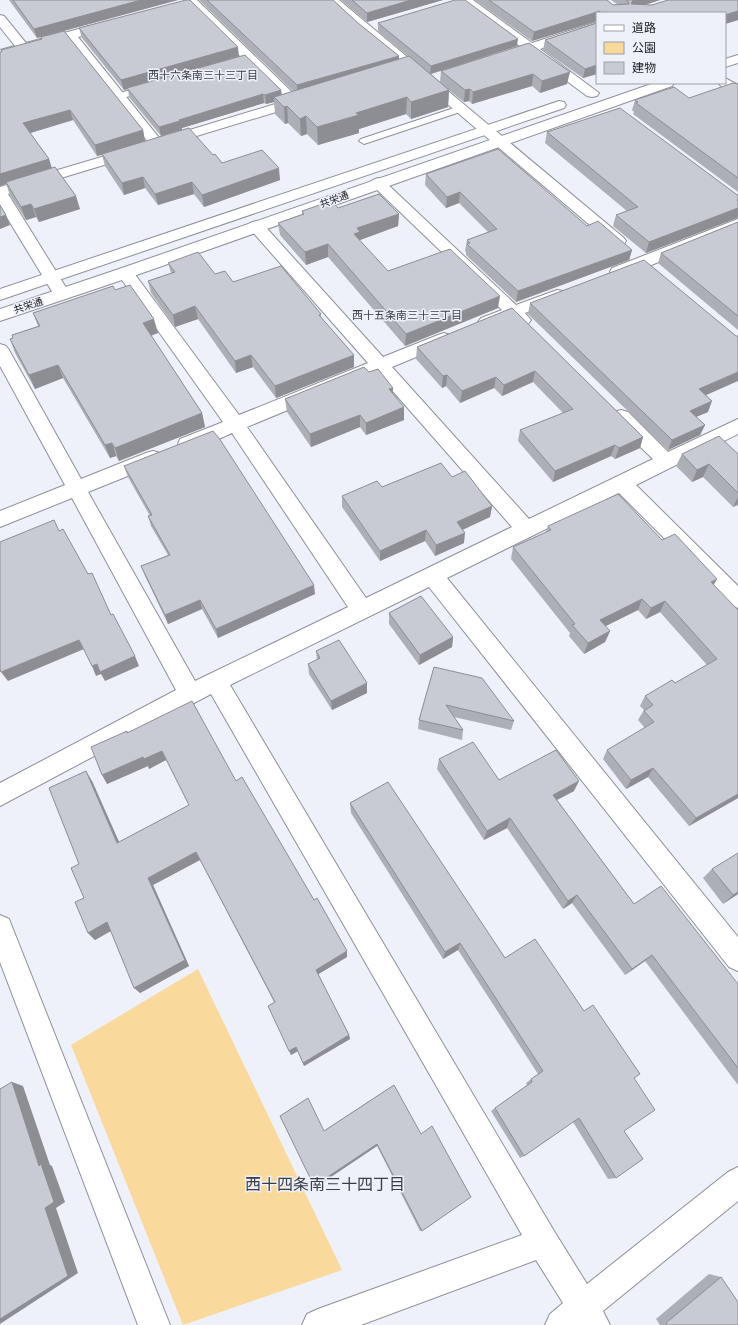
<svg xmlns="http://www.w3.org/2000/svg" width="738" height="1325" font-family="Manrope,'Noto Sans JP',sans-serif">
  <rect width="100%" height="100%" fill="#eef1f9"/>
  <path fill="#f9d99c" d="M198,969L342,1270L183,1325L71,1045Z"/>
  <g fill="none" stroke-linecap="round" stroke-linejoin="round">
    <defs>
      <g id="lane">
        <path d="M149,85L154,88L152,90L119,99L114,96L116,94Z"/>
        <path d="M460,106L465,109L463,111L364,144L359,141L361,139Z"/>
      </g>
      <g id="street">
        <path d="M184,0H197L297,97L304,95L309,96L311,99L309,102L157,148L152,147L67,40L0,58V50L15,46L0,27V15L4,16L26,43L109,21L113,22L115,25L113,28L78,37L160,139L285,101Z"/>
        <path d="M325,0H339L624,238L626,241L624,244L618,246L612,244Z"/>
        <path d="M459,0H473L532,43L597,22V30L540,49L599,93L597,96L592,97L587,96L529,53L506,60L501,59L499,56L501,53L521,47Z"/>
        <path d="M725,78L738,85V95L733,94L720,85L719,83H725Z"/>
        <path d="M132,148L137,149L139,152L137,155L8,194L70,294L68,298L62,299L56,298L0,206V187Z"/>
        <path d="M378,178L383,180L516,305L557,290L563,291L565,295L563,299L525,313L531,320L528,324C520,326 517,325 511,319L487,328L481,326L478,322L481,318L502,310L373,186L370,183L373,180Z"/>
        <path d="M738,219V230L624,276L618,277L612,276L610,272L612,268Z"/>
        <path d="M256,221L262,223L383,357L438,335L444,333L450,335L453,339L450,343L392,367L529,519L653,459L614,422L612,417L614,412L621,410L628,412L668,452L738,419V434L636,485L738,586V608L731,605L619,493L447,578L738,937V971L729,967L429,587L230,685L554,1231L587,1284L728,1172L738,1167V1201L603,1311L610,1325H545L550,1314L563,1303L536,1260L361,1325H302L307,1314L318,1309L522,1235L211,694L0,806V783L176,690L72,498L0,527V511L65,485L0,366V344L6,346L9,350L81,479L146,453L153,451L160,453L163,458L160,463L88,492L195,681L348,607L232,433C218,439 194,453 180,449L178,444L180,439L223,422L117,273L119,269L125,268L131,269L239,415L368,363L250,229L248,226L250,223ZM377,373L512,527L366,598L247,427Z"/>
        <path d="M0,915L9,919L170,1325H138L0,962Z"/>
      </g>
      <g id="secondary">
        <path d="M738,55V63L725,67V59Z"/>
        <path d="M654,83H674L672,86L131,277L0,321V309L119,269Z"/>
        <path d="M559,101L564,102L566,105L564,108L0,300V289Z"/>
      </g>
    </defs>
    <use href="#lane" stroke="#8d9097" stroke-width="2"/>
    <use href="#street" stroke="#8d9097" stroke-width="2"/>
    <use href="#secondary" stroke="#8d9097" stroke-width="2"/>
    <use href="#lane" fill="#fff" fill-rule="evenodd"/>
    <use href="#street" fill="#fff" fill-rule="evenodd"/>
    <use href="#secondary" fill="#fff" fill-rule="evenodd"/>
  </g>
  <g fill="#acafb5" fill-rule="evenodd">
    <path d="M9,0H178L64,31L143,130L145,141L213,155L222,163L280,180L204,207L194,194L158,205L145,188L124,195L105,166L102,155L97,156L73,120L30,133L49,159L52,168L80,209L39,222L36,217L26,220L10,195L6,184L0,186L2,52L1,50L42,39L41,37L37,38Z"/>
    <path d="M199,0H333L358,23L399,56V60L409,57L378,31V23L517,46L463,64L529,43L567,84L540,93L532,86L472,104L469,101L464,102L449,90L448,107L411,119L406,114L359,129V133L318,145L307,134L301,136L288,123L285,124L275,114L274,102L266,104L264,103L182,128V130L161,136L129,97L128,89L124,90L82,38L79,28L239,56L281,90L282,95L293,91ZM441,71L440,82L431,74Z"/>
    <path d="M341,0H443L367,22Z"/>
    <path d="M475,0H607L613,5L617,4L611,0H660L644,5H652L738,0V20L725,24V13H597V21L532,41Z"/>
    <path d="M597,22V74L583,78L543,50L545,40Z"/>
    <path d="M738,84V192L633,114L634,112L632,110L635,100L689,98Z"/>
    <path d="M547,132L738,195V218H737L646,253L613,226L616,215L627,211L545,143Z"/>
    <path d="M426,174L587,226L632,250L629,260L516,302L466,255V252L465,251L467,240L488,232L459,203L446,208L425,185Z"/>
    <path d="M338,208L399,214L398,226L360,240V241L388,271L498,308L405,346L328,257L306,265L280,235L278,223L302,214V211Z"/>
    <path d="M738,222V330L658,263L661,253Z"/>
    <path d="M168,263L215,274L233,282L321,314V317L354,367L276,398L253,367L236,373L198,319L175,327L151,293L148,281L171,273Z"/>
    <path d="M115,290L158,333L151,336L202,413L205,427L119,461L116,456L110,458L63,378L35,389L15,353L10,339L13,338L12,335L38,326L33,313Z"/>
    <path d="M530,303L736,336L705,395L708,412L696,417L705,425L700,435L668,450L528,314Z"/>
    <path d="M512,308L643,437L640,448L615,459L611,456L553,482L518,441L520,430L563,413L533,382L502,396L494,388L460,403L446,386L442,388L416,359L417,347Z"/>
    <path d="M369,372L393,388V393L404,407V420L366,435L360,427L311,447L287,412L285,399Z"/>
    <path d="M682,454H738V506L737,505L733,507L703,477L692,482L676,466Z"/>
    <path d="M124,466L315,594L218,638L202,609L168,624L145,576L141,566L168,555L151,526L148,516H150L128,477Z"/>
    <path d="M452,477L492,506L490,517L463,529L464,543L435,556L425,541L380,561L342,507V496Z"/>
    <path d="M548,526L662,540L714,584L738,798L689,826L648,777L626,789L603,759L607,750L645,728L638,720L644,710L640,706L645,696L675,683L707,665L660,612L646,619L638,610L605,626L610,631L605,642L584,654L569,636L570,633L511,559L513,547L546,532Z"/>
    <path d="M389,613L453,637L452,647L419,665L389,624Z"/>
    <path d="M316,651L367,693L332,710L309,674L308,664L317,660Z"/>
    <path d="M434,667L514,721L511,730L454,717L463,730L462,740L418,729L419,720Z"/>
    <path d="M127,733L236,781L347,951V957L318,974L349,1035L350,1039L304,1066L298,1051L291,1055L274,1002L200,860L153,885L189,966L140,993L111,931L95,940L88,933L79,864L92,781L119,842L189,805L166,760L149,769L148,766L107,784Z"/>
    <path d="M439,759L499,780L574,791L557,800L634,904L738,984V1085L645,961L625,975L572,903L563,909L507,828L484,840L437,769Z"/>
    <path d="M350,803L505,958L584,1011L634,1078L624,1131L616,1178L608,1179L573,1122L524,1156L520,1158L491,1111L527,1085L526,1083L538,1074L458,950L443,959L351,813Z"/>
    <path d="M712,869L738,894L723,904L703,878Z"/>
    <path d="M394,1085L422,1231H420L377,1146L316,1187L325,1130Z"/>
    <path d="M709,1274L721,1277L738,1325H660L656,1319Z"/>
  </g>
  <g fill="#8c8e94">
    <path d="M141,0H178L37,38L34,29Z"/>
    <path d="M411,0H443L367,22V13Z"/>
    <path d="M633,0H660L632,9L631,4Z"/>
    <path d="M600,11L599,13H597V21L532,41L534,32Z"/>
    <path d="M738,11V20L725,24V15Z"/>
    <path d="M518,39L517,46L430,74L431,66Z"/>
    <path d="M238,47L239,56L124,90L121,80Z"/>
    <path d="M399,56V65L297,95V85Z"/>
    <path d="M597,65V74L583,78L585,69Z"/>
    <path d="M570,72L567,84L540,93L542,81Z"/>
    <path d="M533,74L532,86L472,104L473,92Z"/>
    <path d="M470,89L469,101L464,102L465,90Z"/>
    <path d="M281,90L282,99L274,97V102L266,104L265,95Z"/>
    <path d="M449,90L448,107L411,119V102Z"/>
    <path d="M263,94L264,103L182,128V130L161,136L159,127L179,120Z"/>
    <path d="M407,97L406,114L359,129V133L318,145L317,127L356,113Z"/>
    <path d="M287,106L288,123L285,124L284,107Z"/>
    <path d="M70,110L73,120L27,134L23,123Z"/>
    <path d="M306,116L307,134L301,136L300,119Z"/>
    <path d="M143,130L145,141L97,156L95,145Z"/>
    <path d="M49,159L52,170L6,182V184L0,186V174Z"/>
    <path d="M279,168L280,180L204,207L202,195Z"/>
    <path d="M143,177L145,188L124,195L122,183Z"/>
    <path d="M192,182L194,194L158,205L155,194Z"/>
    <path d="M460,192L459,203L446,208L447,197Z"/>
    <path d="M76,196L80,209L39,222L34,209Z"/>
    <path d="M737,200H738V216L737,218L646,253L649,242Z"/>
    <path d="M31,204L36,217L26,220L21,207Z"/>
    <path d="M399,214L398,226L360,240V244L354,234L357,228Z"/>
    <path d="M6,215L10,225L0,229V217Z"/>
    <path d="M328,244V257L306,265L305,252Z"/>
    <path d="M632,250L629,260L516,302L518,291Z"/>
    <path d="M500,296L498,308L405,346L406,334Z"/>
    <path d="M195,306L198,319L175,327L173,315Z"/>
    <path d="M154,319L158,333L146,337L143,323Z"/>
    <path d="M251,355L253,367L236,373L235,361Z"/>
    <path d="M354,355V367L276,398L275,386Z"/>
    <path d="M58,365L63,378L35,389L29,375Z"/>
    <path d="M535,371L533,382L502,396L504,385Z"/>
    <path d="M738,372V381L695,400L699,389Z"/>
    <path d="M447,375L446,386L442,388L443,376Z"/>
    <path d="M496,377L494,388L460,403L462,391Z"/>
    <path d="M393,388L392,400L389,389Z"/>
    <path d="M712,401L708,412L686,421L690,411Z"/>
    <path d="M404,407V420L366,435V423Z"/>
    <path d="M202,413L205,427L119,461L115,448Z"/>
    <path d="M360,415V427L311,447L310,434Z"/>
    <path d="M705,425L700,435L668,450L672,440Z"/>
    <path d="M643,437L640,448L615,459L619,448Z"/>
    <path d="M112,443L116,456L110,458L105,445Z"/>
    <path d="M615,445L611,456L553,482L555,471Z"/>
    <path d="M709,464L703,477L692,482L697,470Z"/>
    <path d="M738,497V502L737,505L733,507Z"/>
    <path d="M492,506L490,517L456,533L457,522Z"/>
    <path d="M426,530L425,541L380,561V551Z"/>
    <path d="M465,533L464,543L435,556L436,545Z"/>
    <path d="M717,579L711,590V582Z"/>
    <path d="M314,585L315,594L218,638L216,629Z"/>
    <path d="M642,599L638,610L596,631L600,620Z"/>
    <path d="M200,600L202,609L168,624L165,615Z"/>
    <path d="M665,601L660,612L646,619L651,608Z"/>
    <path d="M610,631L605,642L584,654L588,643Z"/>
    <path d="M453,637L452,647L419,665L420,655Z"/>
    <path d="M79,640L84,649L8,681L1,672Z"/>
    <path d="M135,656L139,666L105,681L101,674L96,676L92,666L97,664Z"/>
    <path d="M367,683V693L332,710L331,701Z"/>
    <path d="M162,751L166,760L149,769L148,766L107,784L102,775L143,757Z"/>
    <path d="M653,768L648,777L626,789L631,780Z"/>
    <path d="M86,771L92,781L123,851L117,843Z"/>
    <path d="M579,781L574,791L549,804L553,795Z"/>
    <path d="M738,794V798L689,826L696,818Z"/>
    <path d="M510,818L507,828L484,840L487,831Z"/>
    <path d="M196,852L200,860L153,885L189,966L140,993L134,988L148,878Z"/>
    <path d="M738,892V894L723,904L733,895Z"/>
    <path d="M577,895L572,903L563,909L568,901Z"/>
    <path d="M107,922L114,929L95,940L88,933Z"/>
    <path d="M460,943L458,950L443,959L445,952Z"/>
    <path d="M347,951V957L317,975L316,970Z"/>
    <path d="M652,955L645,961L625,975L632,969Z"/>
    <path d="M349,1035L350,1039L304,1066L303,1063Z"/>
    <path d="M296,1047L298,1051L291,1055L289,1051Z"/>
    <path d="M12,1082L23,1086L50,1165L52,1166L65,1202L56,1208L78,1273L0,1324V1319L45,1208L39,1166Z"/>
    <path d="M377,1144V1146L316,1187L314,1186Z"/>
  </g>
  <g fill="#c8cbd3" stroke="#8c8e94">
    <path d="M13,0H141L34,29Z"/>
    <path d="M186,0H190L238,47L121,80L79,28Z"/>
    <path d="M207,0H333L358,23L399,56L297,85Z"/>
    <path d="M352,0H411L367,13Z"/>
    <path d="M455,0H465L518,39L431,66L378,23Z"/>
    <path d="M489,0H607L613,5L629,4V2L626,0H633L631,4L652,5L668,0H738V11L725,15V13H600V11L534,32Z"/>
    <path d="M597,23V65L585,69L545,40Z"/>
    <path d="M64,31L143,130L95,145L70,110L23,123L49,159L0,174V52H2L1,50L42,39L41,37Z"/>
    <path d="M529,43L570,72L542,81L533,74L473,92L470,89L465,90L441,71Z"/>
    <path d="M245,55L281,90L265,95L263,94L179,120L180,121L159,127L127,88Z"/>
    <path d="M409,56L449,90L411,102L407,97L356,113L359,115L317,127L306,116L300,119L287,106L284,107L274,97Z"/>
    <path d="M733,83L738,84V178L636,103L638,102L635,100L674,87L689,98Z"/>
    <path d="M620,108L736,194L738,195V200H737L738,201V208L649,242L616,215L638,207L547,132Z"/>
    <path d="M189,128L213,155L215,154L222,163L262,150L279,168L202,195L192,182L155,194L143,177L122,183L102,154Z"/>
    <path d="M498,149L587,226L598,221L632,250L518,291L467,244L470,243L467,240L497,229L460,192L447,197L426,174Z"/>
    <path d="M55,167L76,196L34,209L31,204L21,207L6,182Z"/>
    <path d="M379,194L399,214L357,228L360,232L354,234L388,271L450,249L500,296L406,334L328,244L305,252L278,223L304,214L302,211L331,201L338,208Z"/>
    <path d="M0,205L6,215L0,217Z"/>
    <path d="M738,222V316L661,253Z"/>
    <path d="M198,252L215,274L225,271L233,282L281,266L321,314L319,315L354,355L275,386L251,355L235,361L195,306L173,315L148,281L175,272L168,263Z"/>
    <path d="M644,260L736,336H738V372L699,389L712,401L690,411L705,425L672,440L530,303Z"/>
    <path d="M130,285L154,319L143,323L202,413L115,448L112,443L105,445L58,365L29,375L10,339L13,338L12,335L40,326L33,313L113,286L115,290Z"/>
    <path d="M512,308L643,437L619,448L615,445L555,471L520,430L573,409L535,371L504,385L496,377L462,391L447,375L443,376L417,347Z"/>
    <path d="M364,367L369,372L378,369L393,388L389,389L404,407L366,423L360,415L310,434L285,399Z"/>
    <path d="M213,431L219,438L314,585L216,629L200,600L165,615L141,566L170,555L148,516L152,515L124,466Z"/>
    <path d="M719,436L738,454V493L709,464L697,470L682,454Z"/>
    <path d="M441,463L452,477L465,471L492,506L457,522L465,533L436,545L426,530L380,551L342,496L377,481L382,487Z"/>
    <path d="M618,494L662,540L675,534L717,579L711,582L738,610V794L696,818L653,768L631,780L607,750L654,722L644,711L653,705L645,696L672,680L675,683L717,659L665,601L651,608L642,599L600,620L610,631L588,643L572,625L575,624L513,547L551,530L548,526Z"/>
    <path d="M54,520L59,531L63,529L88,574L92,573L111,615L113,614L135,656L100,672L97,664L92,666L79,640L1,672L0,669V542Z"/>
    <path d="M421,596L453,637L420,655L389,613Z"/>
    <path d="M339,640L367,683L331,701L308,664L320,658L316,651Z"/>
    <path d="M434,667L482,678L514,721L446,705L463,730L419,720Z"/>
    <path d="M192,701L236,781L242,777L314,900L317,898L347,951L316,970L349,1035L303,1063L296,1047L289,1051L268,1006L275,1002L196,852L148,878L185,960L134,988L107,922L88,933L75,902L84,898L71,868L79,864L49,788L86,771L117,843L189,805L162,751L144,759L143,757L102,775L91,747L127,731V733Z"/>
    <path d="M473,742L499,780L556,750L579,781L553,795L634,904L661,886L738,984V1068L652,955L632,969L577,895L568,901L510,818L487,831L439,759Z"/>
    <path d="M388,782L505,958L535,939L584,1011L593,1005L640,1074L634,1078L655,1110L624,1131L643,1159L616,1178L579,1118L524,1156L495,1108L532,1082L531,1079L543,1071L460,943L445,952L350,803Z"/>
    <path d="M738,853V892L733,895L712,869Z"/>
    <path d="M12,1082L39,1166L41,1164L54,1202L45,1208L68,1276L0,1319V1089Z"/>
    <path d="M394,1085L421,1134L432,1126L471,1197L422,1231L377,1144L314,1186L280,1116L308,1098L324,1131Z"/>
    <path d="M721,1277L738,1302V1325H667L666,1323Z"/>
  </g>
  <g text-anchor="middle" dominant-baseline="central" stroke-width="3" stroke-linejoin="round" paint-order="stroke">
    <g font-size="10" fill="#212325" stroke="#eef1f9">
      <text transform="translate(334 199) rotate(-20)">共栄通</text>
      <text transform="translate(28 305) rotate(-18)">共栄通</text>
    </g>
    <g font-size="11" fill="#3b3e44" stroke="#eef1f9">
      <text x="203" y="74">西十六条南三十三丁目</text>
      <text x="407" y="314">西十五条南三十三丁目</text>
    </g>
    <g font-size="16" fill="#3b3e44" stroke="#eef1f9">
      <text x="325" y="1184">西十四条南三十四丁目</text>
    </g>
  </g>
  <rect x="596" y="12" width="130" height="72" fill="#eef1f9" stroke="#9c9fa4"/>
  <rect x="604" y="25" width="20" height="6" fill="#ffffff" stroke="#9c9fa4"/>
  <text x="632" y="32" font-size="12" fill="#212325">道路</text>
  <rect x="604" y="42" width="20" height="12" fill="#f9d99c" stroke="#9c9fa4"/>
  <text x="632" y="52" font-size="12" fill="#212325">公園</text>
  <rect x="604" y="62" width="20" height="12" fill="#c8cbd3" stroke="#9c9fa4"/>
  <text x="632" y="72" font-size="12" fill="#212325">建物</text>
</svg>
